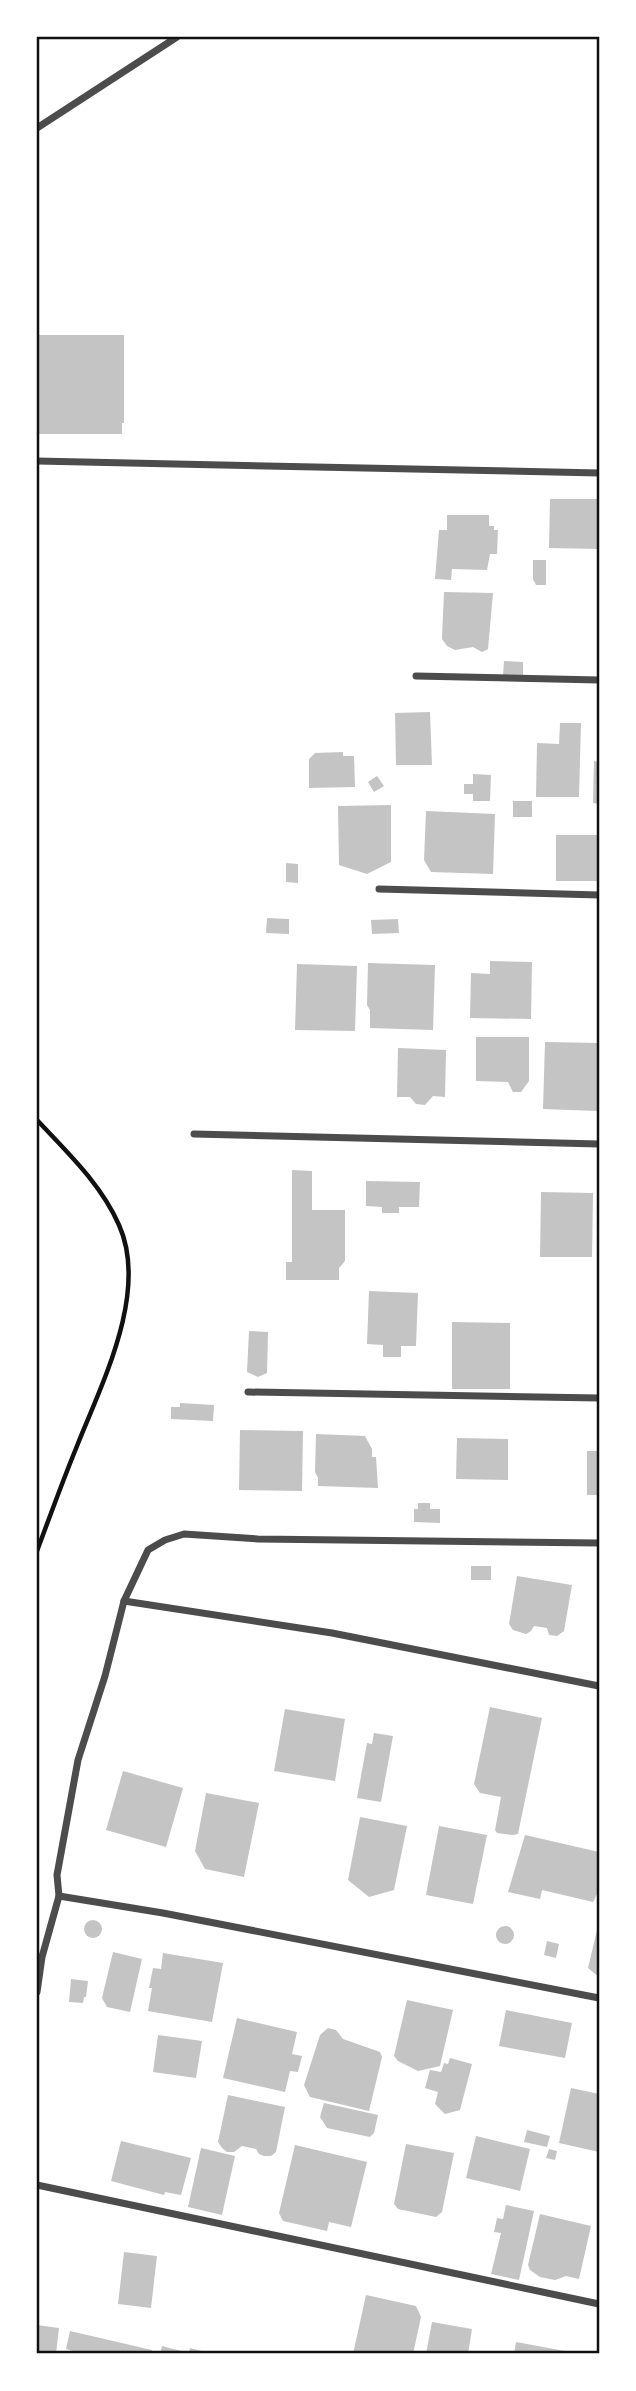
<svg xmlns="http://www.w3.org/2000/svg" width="636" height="2391" font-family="'PT Sans Narrow',sans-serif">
  <rect width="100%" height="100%" fill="#fff"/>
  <g fill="#c4c4c4">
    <path d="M37,335H124V423H122V434H37Z"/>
    <path d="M550,499H599V549L549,548Z"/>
    <path d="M447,515H489V526H494V530H498L497,554H490L487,570L452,569L451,580L435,579L439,530H447Z"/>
    <path d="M533,560H546V585H536L533,579Z"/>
    <path d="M444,592L493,593L488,649L482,652L473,647L455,650L447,646L442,639Z"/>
    <path d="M504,661L523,662V676L503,675Z"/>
    <path d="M430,712L432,765H396L395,713Z"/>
    <path d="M560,723H581L579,797H536L537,743L559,744Z"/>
    <path d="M343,752V756H354L355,787L309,788V759L315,753Z"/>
    <path d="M594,761L599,762V804L593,803Z"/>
    <path d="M473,774L491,775L490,801H473V794H464V784H473Z"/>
    <path d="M377,776L384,786L374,792L368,782Z"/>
    <rect x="513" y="801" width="19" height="16"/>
    <path d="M391,805V862L367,874L339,865L338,806Z"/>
    <path d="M426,811L495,814L493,874L431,872L424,860Z"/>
    <rect x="556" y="835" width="43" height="46"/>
    <path d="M286,863L298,864V883L286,882Z"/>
    <path d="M267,918L289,919V934L266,933Z"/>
    <path d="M398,919L399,933L372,934L371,920Z"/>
    <path d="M490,961L532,962L531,1019L470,1018L471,973L490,974Z"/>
    <path d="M368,963L435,965L433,1030L370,1028V1010L367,1005Z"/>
    <path d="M297,964L357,966L355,1031L295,1030Z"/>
    <path d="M476,1037H529V1081L521,1092H513L508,1082L476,1081Z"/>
    <path d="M545,1042L599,1043L597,1111L543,1109Z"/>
    <path d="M398,1048L446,1050L445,1097L433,1096L425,1105L416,1104L410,1097H397Z"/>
    <path d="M292,1170L312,1171V1210H345V1261L339,1268V1280H286V1262H292Z"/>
    <path d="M366,1181L420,1182L419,1207H399V1213H382V1207L366,1206Z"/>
    <path d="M541,1192L593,1193L592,1257H540Z"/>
    <path d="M369,1291L418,1293L416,1346H401V1357H383V1345L367,1344Z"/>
    <path d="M452,1322L510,1323V1389H452Z"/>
    <path d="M249,1331L268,1332L267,1373L258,1377L247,1372Z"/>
    <path d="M180,1403L214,1405L213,1421L171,1419V1407H180Z"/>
    <path d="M240,1430L303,1431L302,1491L239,1490Z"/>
    <path d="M316,1434L365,1436L372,1449V1457H376L378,1488L318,1486V1478L315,1472Z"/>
    <path d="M457,1438L508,1439V1480L456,1479Z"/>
    <rect x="587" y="1451" width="12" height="44"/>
    <path d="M418,1503H430V1509H440V1523L414,1522V1509H418Z"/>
    <rect x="471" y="1566" width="20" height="14"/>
    <path d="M517,1576L572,1585L564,1631L557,1636L549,1635L547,1628L534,1626L531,1631L526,1634L513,1630L509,1624Z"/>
    <path d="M490,1707L542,1718L518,1834L513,1835L497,1833L495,1830L501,1797L480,1793L474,1784Z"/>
    <path d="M285,1709L345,1719L335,1781L274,1771Z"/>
    <path d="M374,1733L393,1736L381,1802L357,1798L367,1743L372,1744Z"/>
    <path d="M123,1771L183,1788L166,1847L106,1830Z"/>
    <path d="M206,1793L259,1803L244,1877L205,1869L195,1851Z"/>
    <path d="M360,1817L407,1826L394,1890L369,1897L348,1880Z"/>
    <path d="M439,1826L487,1835L473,1904L426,1895Z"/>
    <path d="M525,1835L599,1852V1890L593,1902L542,1890L540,1899L508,1892Z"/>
    <circle cx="93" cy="1929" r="9"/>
    <path d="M598,1926H599V1977L588,1968Z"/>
    <circle cx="505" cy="1935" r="9"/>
    <path d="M547,1941L559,1944L556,1958L544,1955Z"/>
    <path d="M113,1952L142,1959L130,2012L107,2007L102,1998Z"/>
    <path d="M163,1953L223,1963L212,2022L148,2011L152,1988H149L153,1968L161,1969Z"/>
    <path d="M71,1979L88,1981L86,1997H84L83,2003L69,2002Z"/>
    <path d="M407,2000L453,2010L440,2066L418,2071L398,2061L394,2056Z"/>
    <path d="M506,2010L572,2023L565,2058L499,2046Z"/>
    <path d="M237,2018L297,2032L292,2054L302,2056L298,2072L290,2071L285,2092L223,2078Z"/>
    <path d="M328,2028L336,2030L343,2039L380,2052L382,2057L369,2111L310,2097L304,2085L320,2035Z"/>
    <path d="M158,2035L202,2041L196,2078L153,2072Z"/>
    <path d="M450,2058L472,2064L460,2110L445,2114L435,2104L438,2092L425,2088L430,2070L441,2072L444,2063L448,2064Z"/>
    <path d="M571,2088L599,2094V2152L559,2143Z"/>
    <path d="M228,2095L285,2107L276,2152L271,2156H264L259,2154L256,2149L242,2146L234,2152H227L222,2148L218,2142Z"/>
    <path d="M324,2103L378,2115L374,2133L370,2137L327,2128L320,2117Z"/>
    <path d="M527,2130L550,2136L547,2147L524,2142Z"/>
    <path d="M476,2136L530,2149L520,2191L466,2178Z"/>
    <path d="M121,2141L191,2158L181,2195L165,2192L164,2195L111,2181Z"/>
    <path d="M406,2144L454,2153L442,2212L436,2217L398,2209L394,2204Z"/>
    <path d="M295,2145L367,2162L351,2227L329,2222L327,2231L283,2221L279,2213Z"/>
    <path d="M201,2148L235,2156L222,2215L188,2207Z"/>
    <path d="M549,2149L557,2151L555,2160L546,2158Z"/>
    <path d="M506,2205L534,2211L519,2280L491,2274L501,2233L494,2232L497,2218L503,2219Z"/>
    <path d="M540,2214L591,2226L579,2279L566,2276L555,2280L540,2277L530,2270L528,2265Z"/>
    <path d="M124,2252L157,2256L151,2308L118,2304Z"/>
    <path d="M366,2295L416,2306L421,2317L413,2354H353Z"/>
    <path d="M432,2322L472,2329L468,2354H426Z"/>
    <path d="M37,2325L59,2328L56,2354H37Z"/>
    <path d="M70,2331L152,2350L151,2354H76V2352L66,2349Z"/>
    <path d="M516,2342L565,2351L564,2354H514Z"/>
    <path d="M162,2346L189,2353L190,2348L213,2354H160Z"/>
  </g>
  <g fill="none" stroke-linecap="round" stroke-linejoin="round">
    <path stroke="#111" stroke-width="4.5" d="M37,1120C67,1152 101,1184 119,1225C149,1292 102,1383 77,1446C63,1480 50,1516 37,1551"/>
    <g stroke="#4c4c4c" stroke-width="7">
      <path d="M37,128L177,37"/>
      <path d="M37,461L599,473"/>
      <path d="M416,676L599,680"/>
      <path d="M379,889L599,895"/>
      <path d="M194,1134L599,1144"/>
      <path d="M248,1392L599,1398"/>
      <path d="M124,1601L332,1633L599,1686"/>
      <path d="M59,1896L163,1913L599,1998"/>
      <path d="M37,1992L42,1957L59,1896L57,1875L78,1760L105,1676L124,1601L148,1550L165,1540L184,1534L258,1539L599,1543"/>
      <path d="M37,2185L599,2304"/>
    </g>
  </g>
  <rect width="636" height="2391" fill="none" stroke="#ffffff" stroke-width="77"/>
  <rect x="38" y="38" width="560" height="2314" fill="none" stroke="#111" stroke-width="2.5"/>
</svg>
